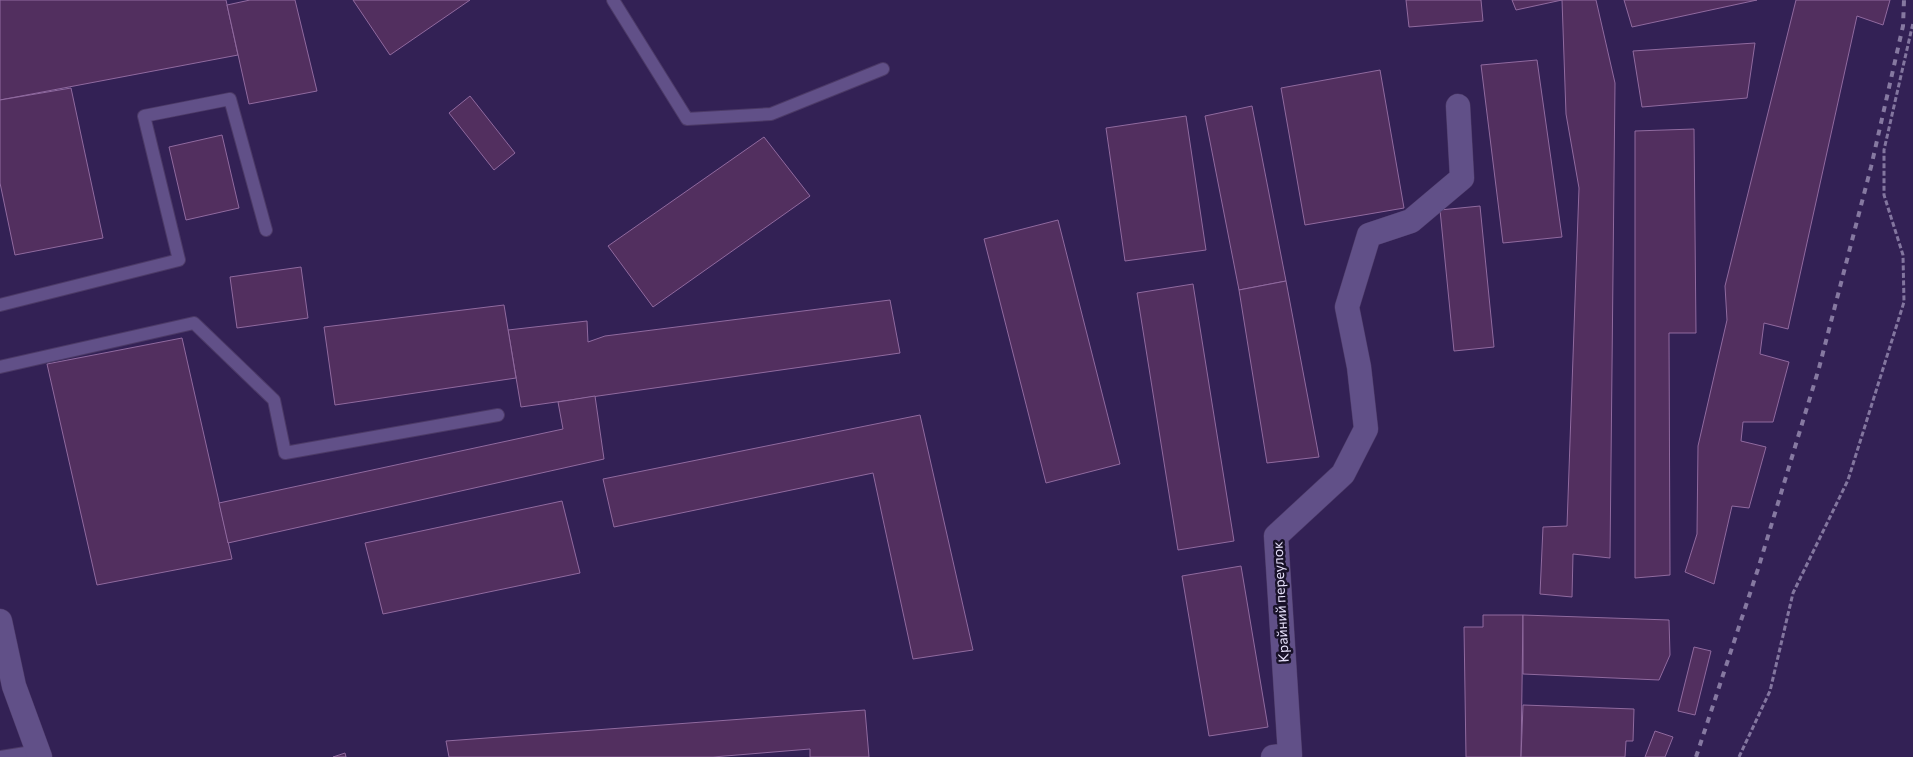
<svg xmlns="http://www.w3.org/2000/svg" width="1913" height="757" font-family="Commissioner,sans-serif">
  <rect width="100%" height="100%" fill="#332155"/>
  <g fill="#522f5f" stroke="#906a9f">
    <path d="M0,0H226L238,55L0,100Z"/>
    <path d="M250,0H295L317,91L249,104L227,5Z"/>
    <path d="M353,0H470L390,55Z"/>
    <path d="M1406,0H1481L1483,21L1409,27Z"/>
    <path d="M1512,0H1562L1516,10Z"/>
    <path d="M1562,0H1596L1615,83L1610,558L1573,554L1572,597L1540,594L1543,527L1567,526L1579,188L1566,114Z"/>
    <path d="M1624,0H1757L1632,27Z"/>
    <path d="M1796,0H1890L1883,25L1857,16L1788,329L1764,323L1760,354L1789,362L1773,422H1743L1741,441L1766,447L1749,508L1732,506L1714,584L1685,572L1697,534L1698,446L1727,320L1725,286Z"/>
    <path d="M1755,43L1747,98L1642,107L1633,51Z"/>
    <path d="M1537,60L1562,237L1503,243L1481,65Z"/>
    <path d="M1380,70L1404,208L1305,225L1281,88Z"/>
    <path d="M71,88L103,238L15,255L0,183V100Z"/>
    <path d="M470,96L515,153L494,170L449,113Z"/>
    <path d="M1252,106L1286,281L1239,290L1205,116Z"/>
    <path d="M1186,116L1206,250L1125,261L1106,128Z"/>
    <path d="M1694,129L1696,333H1669L1670,575L1635,578V131Z"/>
    <path d="M222,135L239,208L186,220L169,147Z"/>
    <path d="M764,137L810,196L653,307L608,246Z"/>
    <path d="M1480,206L1494,347L1454,351L1440,210Z"/>
    <path d="M1058,220L1120,464L1046,483L984,239Z"/>
    <path d="M301,267L308,318L237,328L230,277Z"/>
    <path d="M1286,281L1319,457L1267,463L1239,290Z"/>
    <path d="M1193,284L1234,541L1178,550L1137,293Z"/>
    <path d="M890,300L900,353L521,407L508,330L587,321L588,342L605,336Z"/>
    <path d="M504,305L516,378L335,405L324,327Z"/>
    <path d="M182,338L232,559L97,585L47,364Z"/>
    <path d="M595,396L604,459L228,543L219,503L563,429L558,402Z"/>
    <path d="M920,415L973,650L913,659L873,473L614,527L603,479Z"/>
    <path d="M562,501L580,573L383,614L365,543Z"/>
    <path d="M1241,566L1268,727L1209,736L1182,576Z"/>
    <path d="M1483,615H1523L1521,757H1466L1464,627H1483Z"/>
    <path d="M1523,615L1669,620L1670,655L1659,680L1523,674Z"/>
    <path d="M1694,647L1711,651L1695,715L1678,711Z"/>
    <path d="M1523,705L1634,709L1633,741H1626L1625,757H1521Z"/>
    <path d="M865,710L869,757H810V749L713,757H449L446,741Z"/>
    <path d="M1655,731L1673,737L1665,757H1645Z"/>
    <path d="M345,753L346,757H333Z"/>
  </g>
  <g fill="none" stroke-linecap="round" stroke-linejoin="round">
    <defs>
      <g id="lane">
        <path d="M613,0L687,119L771,114L883,69"/>
        <path d="M0,305L179,260L144,116L230,99L266,230"/>
        <path d="M0,367L194,323L274,400L285,453L498,415"/>
        <path d="M0,757L38,751"/>
      </g>
      <g id="street">
        <path d="M0,621L14,686L40,757"/>
        <path d="M1273,757L1290,755L1276,536L1343,474L1366,429L1359,367L1347,307L1369,235L1411,221L1462,178L1458,106"/>
      </g>
    </defs>
    <use href="#lane" stroke="#4c3a67" stroke-width="14"/>
    <use href="#street" stroke="#4c3a67" stroke-width="25"/>
    <path stroke="#83769f" stroke-width="3" stroke-dasharray="5 2.5" stroke-linecap="butt" d="M1739,757L1770,691L1793,593L1848,480L1904,302L1903,255L1884,195V150L1913,23"/>
    <use href="#lane" stroke="#615088" stroke-width="12"/>
    <use href="#street" stroke="#615088" stroke-width="24"/>
    <path stroke="#8679a1" stroke-width="4" stroke-dasharray="6 6" stroke-linecap="butt" d="M1696,757L1758,569L1819,368L1871,167L1903,26L1904,0"/>
  </g>
  <g text-anchor="middle" dominant-baseline="central" stroke-width="5" stroke-linejoin="round" paint-order="stroke">
    <g font-size="14" fill="#e6e0fa" stroke="#181128">
      <text transform="translate(1280 602) rotate(-93)">Крайний переулок</text>
    </g>
  </g>
</svg>
